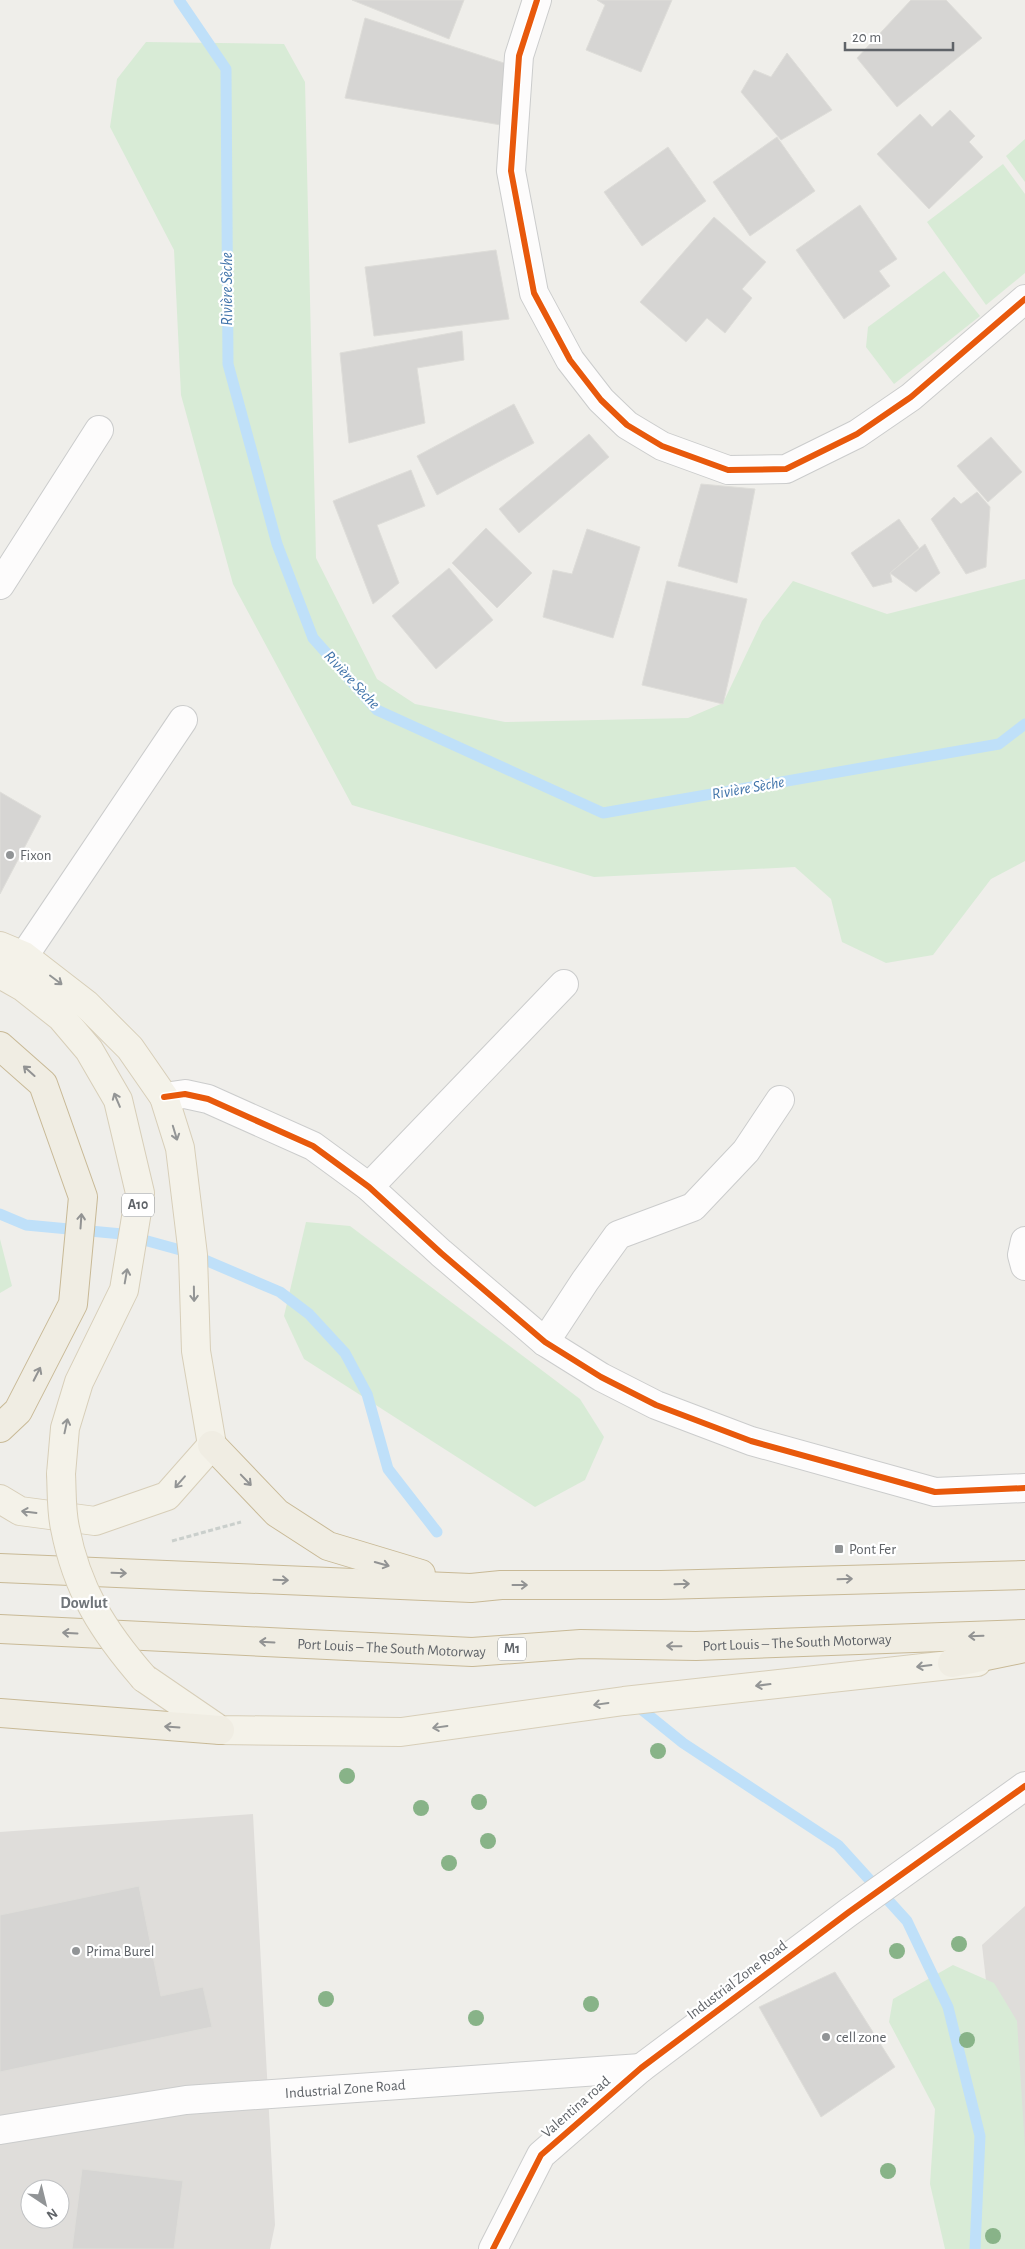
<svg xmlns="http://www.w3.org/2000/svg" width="1025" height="2249" font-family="'Alegreya Sans',sans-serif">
  <rect width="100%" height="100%" fill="#efeeea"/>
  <g fill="#dfddda" fill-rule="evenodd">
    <path d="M253,1814L275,2225L270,2249H0V1832ZM30,2189H60V2219H30Z"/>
    <path d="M1025,1906V2249H1016L982,1945Z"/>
  </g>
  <g fill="#d8ebd6">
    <path d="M146,42L284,44L305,82L316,558L377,679L415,704L505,722L688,718L723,703L762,621L793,581L887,614L1025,579V861L991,879L933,955L886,963L842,942L831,899L795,867L594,877L352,805L233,584L181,395L174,250L110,127L117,79Z"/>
    <path d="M1025,139V182L1006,156Z"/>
    <path d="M1003,164L1025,194V273L986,305L927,222Z"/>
    <path d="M944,271L980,316L894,384L866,347L868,327Z"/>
    <path d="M306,1222L350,1226L580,1399L604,1437L585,1480L535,1507L304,1359L284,1316Z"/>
    <path d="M0,1239L12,1286L0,1293Z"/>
    <path d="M953,1965L994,1983L1017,2021L1025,2148V2249H945L930,2184L935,2109L889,2022L893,1999Z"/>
  </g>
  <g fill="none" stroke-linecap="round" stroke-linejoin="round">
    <g stroke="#bfe0f9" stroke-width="11">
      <path d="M179,0L226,69L228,364L277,544L313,638L377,710L603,813L999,744L1025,724"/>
      <path d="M0,1214L26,1225L122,1234L184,1251L280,1292L309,1314L345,1353L367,1394L388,1469L437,1532"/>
      <path d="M641,1709L683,1743L838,1845L907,1921L948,2007L980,2136L975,2249"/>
    </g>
  </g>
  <g fill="#d6d5d3" stroke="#deddd9">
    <path d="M352,0H464L449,39Z"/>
    <path d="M597,0H672L641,72L586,50L605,5Z"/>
    <path d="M911,0H946L982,38L897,107L857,58Z"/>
    <path d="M365,18L507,64L501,125L345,98Z"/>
    <path d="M787,53L832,110L781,140L741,92L754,70L771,77Z"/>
    <path d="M950,110L975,136L969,142L983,157L929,209L877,154L920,114L932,127Z"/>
    <path d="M777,137L815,191L750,236L713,182Z"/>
    <path d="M668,147L706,201L642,246L604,192Z"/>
    <path d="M860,205L897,259L879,271L890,286L844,319L796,250Z"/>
    <path d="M714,217L766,262L742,289L752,298L725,333L707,318L686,342L640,302Z"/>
    <path d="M496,250L509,319L374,336L365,267Z"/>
    <path d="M462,331L464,360L417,368L425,423L349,443L340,353Z"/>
    <path d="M514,404L534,443L437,495L417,456Z"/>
    <path d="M589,434L609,457L519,533L499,509Z"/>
    <path d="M991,437L1022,472L988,502L957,466Z"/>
    <path d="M411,470L425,506L377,525L399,583L373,604L333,501Z"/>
    <path d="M701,484L755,489L737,583L678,566Z"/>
    <path d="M977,492L990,507L986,567L966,574L931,519L954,497L961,504Z"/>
    <path d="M899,519L919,548L890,573L892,582L873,587L851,553Z"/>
    <path d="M486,528L532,573L497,608L452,563Z"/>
    <path d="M587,529L640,547L613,638L543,617L553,570L572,574Z"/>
    <path d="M925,544L940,573L916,592L890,573Z"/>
    <path d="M449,568L493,620L436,669L392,616Z"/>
    <path d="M667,581L747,599L723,704L642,685Z"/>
    <path d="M0,792L41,816L0,894Z"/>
    <path d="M139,1886L161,1996L203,1987L212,2027L0,2072V1915Z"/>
    <path d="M835,1972L895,2067L821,2117L759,2007Z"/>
    <path d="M82,2169L183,2181L174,2249H72Z"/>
  </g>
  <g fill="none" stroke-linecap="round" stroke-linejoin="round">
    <defs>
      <g id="minor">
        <path d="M537,0L519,56L511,171L534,293L570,360L601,400L627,425L662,446L728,470L786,469L857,434L911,397L1025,299"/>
        <path d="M0,585L99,430"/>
        <path d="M24,956L183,720"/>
        <path d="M164,1097L185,1094L208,1099L313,1146L369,1187L441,1253L545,1342L601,1377L656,1405L751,1441L935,1492L1025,1488"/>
        <path d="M369,1187L564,984"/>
        <path d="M1025,1241L1022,1255L1025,1266"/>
        <path d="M545,1342L585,1281L618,1235L693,1207L746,1151L780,1100"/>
        <path id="s1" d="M0,2130L186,2100L641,2068"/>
        <path d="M493,2249L541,2155L641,2068L849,1912L1025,1786"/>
      </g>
      <g id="major">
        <path d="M0,946L24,956L86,1004L130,1048L164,1097L180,1148L193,1255L196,1351L212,1445L167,1496L95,1521L20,1511L0,1499"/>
        <path d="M0,974L23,987L61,1017L89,1050L118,1100L140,1193L124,1290L79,1382L65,1428L61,1474"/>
        <path d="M144,1678L220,1730L401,1732L624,1701L977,1662"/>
      </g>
      <g id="highway">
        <path d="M0,1046L43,1084L83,1197L73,1304L18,1411L0,1428"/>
        <path d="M212,1445L277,1513L328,1546L421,1574"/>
        <path d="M0,1568L471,1588L501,1585H661L1025,1575"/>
        <path id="s2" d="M0,1629L472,1652L581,1644L696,1646L1025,1634"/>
        <path d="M952,1663L1025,1648"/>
        <path d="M0,1713L220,1730"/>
      </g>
    </defs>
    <use href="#minor" stroke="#cbcccc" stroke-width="30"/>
    <use href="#major" stroke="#d7ceb8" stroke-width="30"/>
    <use href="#highway" stroke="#c8b996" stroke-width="30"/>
    <path stroke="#cacfcc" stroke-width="3" stroke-dasharray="5 2.5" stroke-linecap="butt" d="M172,1541L241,1522"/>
    <use href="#minor" stroke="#fdfcfc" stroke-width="28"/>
    <use href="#major" stroke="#f4f2e9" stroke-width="28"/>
    <use href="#highway" stroke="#f0ede3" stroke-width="28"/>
    <defs>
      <path id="major-bridge" d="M61,1474C62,1492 61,1510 65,1528C77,1590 103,1631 144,1678"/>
    </defs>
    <use href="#major-bridge" stroke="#d7ceb8" stroke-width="30" stroke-linecap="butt"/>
    <use href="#major-bridge" stroke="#f4f2e9" stroke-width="28"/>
    <defs>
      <g id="cycleway">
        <path d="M537,0L519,56L511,171L534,293L570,360L601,400L627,425L662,446L728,470L786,469L857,434L911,397L1025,299"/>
        <path d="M164,1097L185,1094L208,1099L313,1146L369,1187L441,1253L545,1342L601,1377L656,1405L751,1441L935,1492L1025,1488"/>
        <path d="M493,2249L541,2155L641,2068L849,1912L1025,1786"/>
      </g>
    </defs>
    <use href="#cycleway" stroke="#fff" stroke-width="9"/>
    <use href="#cycleway" stroke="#e8590c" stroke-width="6"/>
  </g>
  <g fill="#88b388">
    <circle cx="658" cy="1751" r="8"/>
    <circle cx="347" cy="1776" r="8"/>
    <circle cx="479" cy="1802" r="8"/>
    <circle cx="421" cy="1808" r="8"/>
    <circle cx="488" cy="1841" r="8"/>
    <circle cx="449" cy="1863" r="8"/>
    <circle cx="959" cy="1944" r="8"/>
    <circle cx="897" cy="1951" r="8"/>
    <circle cx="326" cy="1999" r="8"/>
    <circle cx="591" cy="2004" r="8"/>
    <circle cx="476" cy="2018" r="8"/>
    <circle cx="967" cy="2040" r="8"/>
    <circle cx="888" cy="2171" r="8"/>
    <circle cx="993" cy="2236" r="8"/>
  </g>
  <defs><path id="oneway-shaft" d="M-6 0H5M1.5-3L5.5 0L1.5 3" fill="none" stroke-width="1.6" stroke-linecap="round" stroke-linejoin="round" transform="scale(1.25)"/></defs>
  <g stroke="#939595">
    <use href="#oneway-shaft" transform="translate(56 980) rotate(37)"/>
    <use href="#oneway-shaft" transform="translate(117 1100) rotate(-113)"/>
    <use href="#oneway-shaft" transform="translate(175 1133) rotate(73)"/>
    <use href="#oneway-shaft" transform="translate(126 1276) rotate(-80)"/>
    <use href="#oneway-shaft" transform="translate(194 1294) rotate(89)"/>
    <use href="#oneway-shaft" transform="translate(66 1426) rotate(-78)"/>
    <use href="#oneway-shaft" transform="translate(180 1482) rotate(131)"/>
    <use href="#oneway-shaft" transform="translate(29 1512) rotate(-173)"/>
    <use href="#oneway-shaft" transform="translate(924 1666) rotate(173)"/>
    <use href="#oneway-shaft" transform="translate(763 1685) rotate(173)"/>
    <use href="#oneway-shaft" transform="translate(601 1704) rotate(172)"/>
    <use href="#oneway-shaft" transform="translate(440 1727) rotate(172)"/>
  </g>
  <g stroke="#929393">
    <use href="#oneway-shaft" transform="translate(29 1071) rotate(-138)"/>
    <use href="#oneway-shaft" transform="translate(81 1221) rotate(-86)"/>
    <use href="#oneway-shaft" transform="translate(37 1374) rotate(-63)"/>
    <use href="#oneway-shaft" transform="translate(246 1480) rotate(46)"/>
    <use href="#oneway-shaft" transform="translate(382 1564) rotate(16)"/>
    <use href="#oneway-shaft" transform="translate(119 1573) rotate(2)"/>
    <use href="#oneway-shaft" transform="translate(845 1579) rotate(-2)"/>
    <use href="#oneway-shaft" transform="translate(281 1580) rotate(2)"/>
    <use href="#oneway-shaft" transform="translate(682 1584) rotate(-2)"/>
    <use href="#oneway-shaft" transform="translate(520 1585)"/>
    <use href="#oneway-shaft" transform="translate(70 1633) rotate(-177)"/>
    <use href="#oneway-shaft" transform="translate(976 1636) rotate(178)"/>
    <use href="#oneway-shaft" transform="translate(267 1642) rotate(-177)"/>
    <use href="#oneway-shaft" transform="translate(674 1646) rotate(-179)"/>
    <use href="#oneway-shaft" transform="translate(172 1727) rotate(-176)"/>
  </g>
  <g fill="#919496" stroke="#fff" stroke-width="2">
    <circle cx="10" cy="855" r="5"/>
    <rect x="834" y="1544" width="10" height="10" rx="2.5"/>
    <circle cx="76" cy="1951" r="5"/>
    <circle cx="826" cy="2037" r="5"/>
  </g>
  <g text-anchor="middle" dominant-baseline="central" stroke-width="4.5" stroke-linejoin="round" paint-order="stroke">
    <g fill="#fff" stroke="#8f9295" stroke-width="1">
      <rect x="122" y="1193.5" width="32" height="23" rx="4"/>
      <rect x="498" y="1637.5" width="28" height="23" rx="4"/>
    </g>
    <g font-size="14" font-weight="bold" fill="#5f6368">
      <text x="138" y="1205">A10</text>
      <text x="512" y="1649">M1</text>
    </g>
    <g font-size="15" fill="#5f6368" stroke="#fff" text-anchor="start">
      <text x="20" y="855">Fixon</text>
      <text x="849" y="1549">Pont Fer</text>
      <text x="86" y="1951">Prima Burel</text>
      <text x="836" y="2037">cell zone</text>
    </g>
    <g font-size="15" fill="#5f6368" stroke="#fff">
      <text stroke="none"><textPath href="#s2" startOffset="798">Port Louis – The South Motorway</textPath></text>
      <text stroke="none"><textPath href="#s2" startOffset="392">Port Louis – The South Motorway</textPath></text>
      <text transform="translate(737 1980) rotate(-37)">Industrial Zone Road</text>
      <text stroke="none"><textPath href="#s1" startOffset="348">Industrial Zone Road</textPath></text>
      <text transform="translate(576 2107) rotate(-41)">Valentina road</text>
    </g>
    <g font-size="16" font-style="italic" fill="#4174aa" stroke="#fff">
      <text transform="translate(227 289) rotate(-90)">Rivière Sèche</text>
      <text transform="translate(352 680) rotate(47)">Rivière Sèche</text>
      <text transform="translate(748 788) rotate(-10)">Rivière Sèche</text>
    </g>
    <g font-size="16" font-weight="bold" fill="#70757a" stroke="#fff">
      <text x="84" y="1603">Dowlut</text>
    </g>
  </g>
  <g transform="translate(45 2204) rotate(145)"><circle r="24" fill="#ffffff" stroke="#bfc1c3"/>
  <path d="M0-4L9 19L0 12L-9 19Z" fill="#919496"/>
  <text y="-8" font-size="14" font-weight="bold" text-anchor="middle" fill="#5f6368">N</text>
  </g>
  <path d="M845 42v8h108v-8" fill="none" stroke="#5f6368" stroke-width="2.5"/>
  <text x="852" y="42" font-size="15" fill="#5f6368" stroke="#ffffff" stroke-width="4" paint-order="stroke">20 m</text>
</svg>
